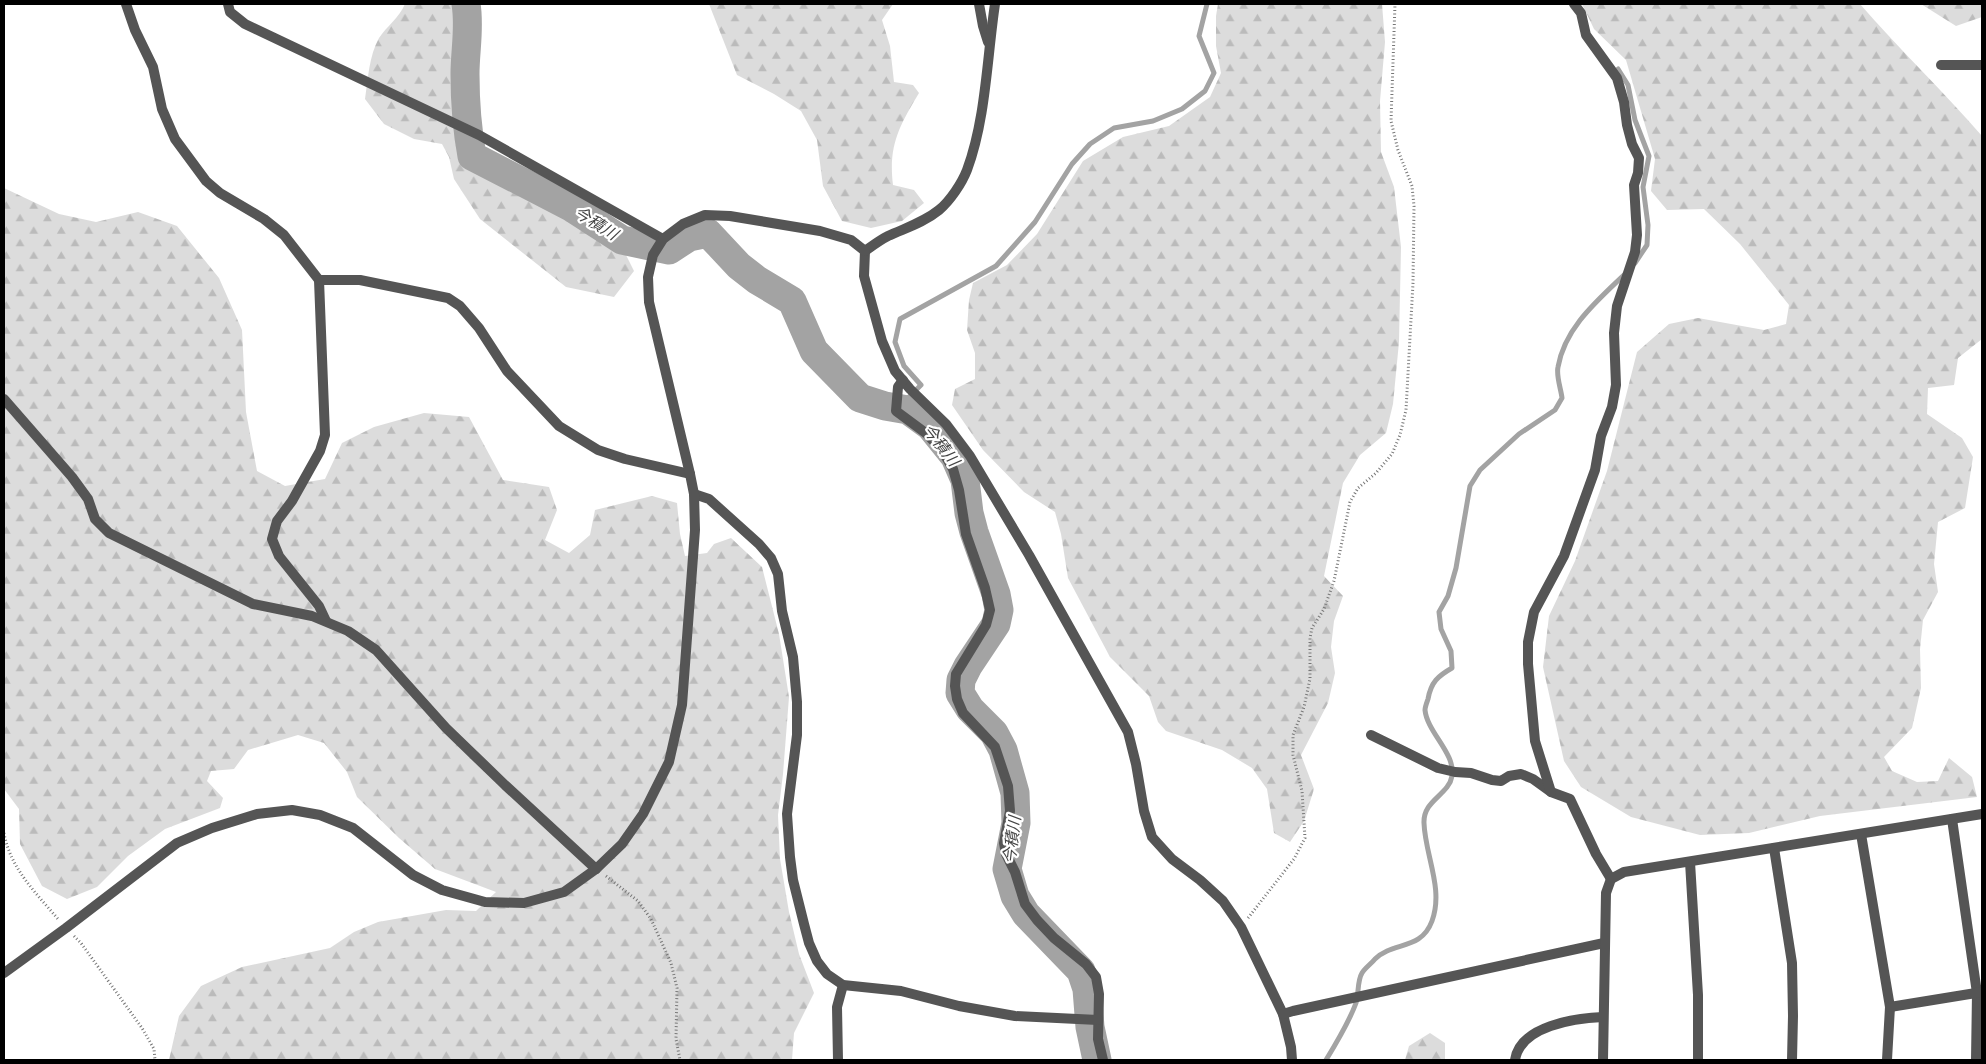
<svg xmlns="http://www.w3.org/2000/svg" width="1986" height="1064" font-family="'Public Sans','Noto Sans JP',sans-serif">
  <defs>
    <pattern id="forest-firs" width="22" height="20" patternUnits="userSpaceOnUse" patternTransform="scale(1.25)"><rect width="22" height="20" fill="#dcdcdc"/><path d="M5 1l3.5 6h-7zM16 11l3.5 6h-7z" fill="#bbb"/></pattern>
  </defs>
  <rect width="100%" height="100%" fill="#fff"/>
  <g fill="url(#forest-firs)">
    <path d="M405,4H463L456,49L463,107L464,157L618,239L634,271L614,297L566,287L480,219L454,179L449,157L442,144L414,139L384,124L365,99C368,79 369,56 379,38C387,26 399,18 405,4Z"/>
    <path d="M709,4H893L882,20L890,46L894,82L913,85L919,93C900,125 888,145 893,185L914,190L924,203L902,221L871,228L842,221L823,186L817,140L801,111L774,94L737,75Z"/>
    <path d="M1218,4H1382L1385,42L1380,101L1381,152L1394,187L1401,247L1399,342L1393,404L1386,433L1360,455L1343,483L1324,576L1343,596L1334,621L1331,647L1335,673L1328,703L1301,755L1314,789L1304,821L1290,842L1274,833L1267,789L1252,768L1222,750L1166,731L1158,722L1149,696L1110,657L1068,578L1061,534L1055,512L1024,492L983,450L952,405L955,389L975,379V353L967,330L969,300L973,283L1007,265L1037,234L1083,161L1123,137L1169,126L1210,97L1221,73L1216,46V16Z"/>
    <path d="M1582,4H1860C1899,49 1943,91 1982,136V339L1958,358L1954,385L1928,388L1927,414L1962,438L1973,457L1965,508L1938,522L1934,564L1938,592L1923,620L1920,649L1921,688L1912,728L1884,757L1892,771L1917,782L1938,781L1949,758L1972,777L1977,797L1820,816L1749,833L1700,835L1631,817L1581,787L1564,761L1543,667L1549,616L1575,561L1607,471L1637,352L1669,324L1698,318L1764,330L1786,324L1789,305L1740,244L1704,209L1667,210L1651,191L1655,159L1626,60L1594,29Z"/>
    <path d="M1921,4H1982V17L1956,26Z"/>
    <path d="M4,188L59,214L96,222L138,212L177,226L219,278L242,330L246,412L257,471L285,486L325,479L342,443L374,427L424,413L469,417L503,480L549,487L557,510L545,540L569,553L590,535L595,510L652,496L677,503L680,534L685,556L707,553L714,544L731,538L762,567L779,634L789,697L783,774L778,815L780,859L789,912L799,954L814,993L794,1033L792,1060H169L179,1016L201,986L242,967L330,948L354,932L378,922L446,910L476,911L496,892L435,869L399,838L357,797L347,772L324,743L298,735L248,750L234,769L211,771L207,781L223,798L220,808L165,829L128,856L97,887L67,899L42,886L20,844L19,809L4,789Z"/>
    <path d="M1430,1033L1445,1043V1060H1405L1409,1046Z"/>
  </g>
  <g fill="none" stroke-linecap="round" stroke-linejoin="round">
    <g stroke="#a3a3a3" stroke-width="5">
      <path d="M1618,69L1628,85L1635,120L1649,156L1643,187L1648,225L1647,245L1635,263"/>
      <path d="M908,410L905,401L921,385L904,366L895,342L900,319L996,266L1035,222L1072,164L1090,144L1114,128L1153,121L1182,109L1205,91L1214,73L1199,36L1207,4"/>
      <path d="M1326,1060C1337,1042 1349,1022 1356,1003C1359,994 1357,981 1362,973C1365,968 1371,964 1375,959C1393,941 1421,951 1432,921C1444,889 1425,855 1424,823C1423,800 1449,795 1452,776C1456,754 1427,732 1425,710C1425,707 1427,702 1428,699C1431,682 1438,676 1452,668L1451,651L1441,629L1439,612L1448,596L1456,568L1470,486L1480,470L1519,434L1555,410L1562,398C1561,389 1556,376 1558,367C1565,327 1598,300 1626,273"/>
    </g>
    <path stroke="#a3a3a3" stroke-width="29" d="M466,4C470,27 465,51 465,74C465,101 467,129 472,156L571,207L622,240L669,250L689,237L708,233L739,266L757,280L792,301L814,351L860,398L885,406L908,410L930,426L955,457L965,480L969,513L974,532L996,594L999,610L996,624L968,666L961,680L960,693L970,709L994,733L1003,750L1015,793L1016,823L1007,869L1015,896L1026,914L1081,971L1087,989L1090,1027L1097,1060"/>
    <g stroke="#777" stroke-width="3" stroke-dasharray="1 2.5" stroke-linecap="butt">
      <path d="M4,833C10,868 36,893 58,919"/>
      <path d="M606,876L638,901L651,919L671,963L677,988L676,1039L680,1060"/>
      <path d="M1248,918L1294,859L1305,838L1302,791L1293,755V735L1304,707L1310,679V638L1312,628L1324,609L1334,581L1350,502L1358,488L1376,473L1392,454L1400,435L1406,410L1413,283L1414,206L1412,186L1398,150L1391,121L1395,4"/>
      <path d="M74,936L81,943L142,1028L154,1049L155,1060"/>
    </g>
    <g stroke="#555" stroke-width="10">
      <path d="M126,4L135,30L153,67L162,109L175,139L206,181L220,193L264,219L284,235L319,280L325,435L320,451L292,501L277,521L272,539L279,556L319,606L326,621"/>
      <path d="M228,4L230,12L245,24L479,135L663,239"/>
      <path d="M979,4L983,26L988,42"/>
      <path d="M1941,65H1982"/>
      <path d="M865,251L864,276L882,341L895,371L910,389L946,424L970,456L1029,555L1128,732L1136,764L1144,811L1152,837L1172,859L1200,880L1223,901L1241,927L1283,1014L1291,1047L1292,1060"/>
      <path d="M865,251C872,246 880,240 888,236C905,228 923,223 939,210C950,201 962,183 967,170C986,119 987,57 995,4"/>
      <path d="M319,280H360L448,298L460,306L479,328L507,371L559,426L598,450L625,459L690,474"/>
      <path d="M903,380L898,387L896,411L927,434L942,450L953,469L959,490L966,534L985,588L990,610L986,625L956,674L955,686L957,699L963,713L995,747L1008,786L1010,811L1004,843L1006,854L1015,872L1025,904L1037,920L1054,938L1086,964L1096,977L1099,994L1098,1039L1103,1060"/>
      <path d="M4,399L72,477L88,499L95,519L109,533L253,604L312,616L348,631L376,650L446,728L505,785L596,869"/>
      <path d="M694,494L709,499L759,544L771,558L778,574L782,611L793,657L797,702V735L787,814L790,857L793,880L804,924L809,943L817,961L827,974L843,985L901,991L959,1006L1015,1016L1098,1020"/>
      <path d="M1371,735L1438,768L1455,772L1471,773L1492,780L1501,781L1509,776L1521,774L1533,779L1551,792L1570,799L1596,854L1611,879"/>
      <path d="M1551,792L1535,741L1528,664V642L1534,612L1564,556L1595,470L1601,436L1612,407L1616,385L1614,333L1617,306L1635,252L1637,235L1634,185L1638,173L1639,158L1632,144L1627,125L1624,102L1617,78L1586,35L1581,13L1574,4"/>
      <path d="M1952,819L1977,993L1976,1060"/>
      <path d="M1861,834L1890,1007L1887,1060"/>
      <path d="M1774,848L1792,963L1793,1016L1792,1060"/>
      <path d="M1690,862L1698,995V1060"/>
      <path d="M4,973L66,928L177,843L212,828L257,814L292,810L320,815L353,828L413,875L442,890L485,902L524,903L564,892L596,869L622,844L643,814L669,762L682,705L695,530L694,494L690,474L649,302L648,277L653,255L663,239L683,224L705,215L730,216L820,231L851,240L865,251"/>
      <path d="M1890,1007L1982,992"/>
      <path d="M1283,1014L1293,1011L1604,943"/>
      <path d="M838,1060L837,1007L843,985"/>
      <path d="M1515,1060C1520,1026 1575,1018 1603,1017"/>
    </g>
    <path stroke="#555" stroke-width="10" d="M1603,1060L1606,893L1611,879L1624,872L1982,814"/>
  </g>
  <g text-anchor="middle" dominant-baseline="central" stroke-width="4.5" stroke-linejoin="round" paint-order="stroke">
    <g font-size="16" font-style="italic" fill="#444" stroke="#fff">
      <text transform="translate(596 223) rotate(32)">今積川</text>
      <text transform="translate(941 445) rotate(52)">今積川</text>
      <text transform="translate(1012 840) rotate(-83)">今積川</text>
    </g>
  </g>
  <rect width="1986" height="1064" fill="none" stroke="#000000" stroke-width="10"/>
</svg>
